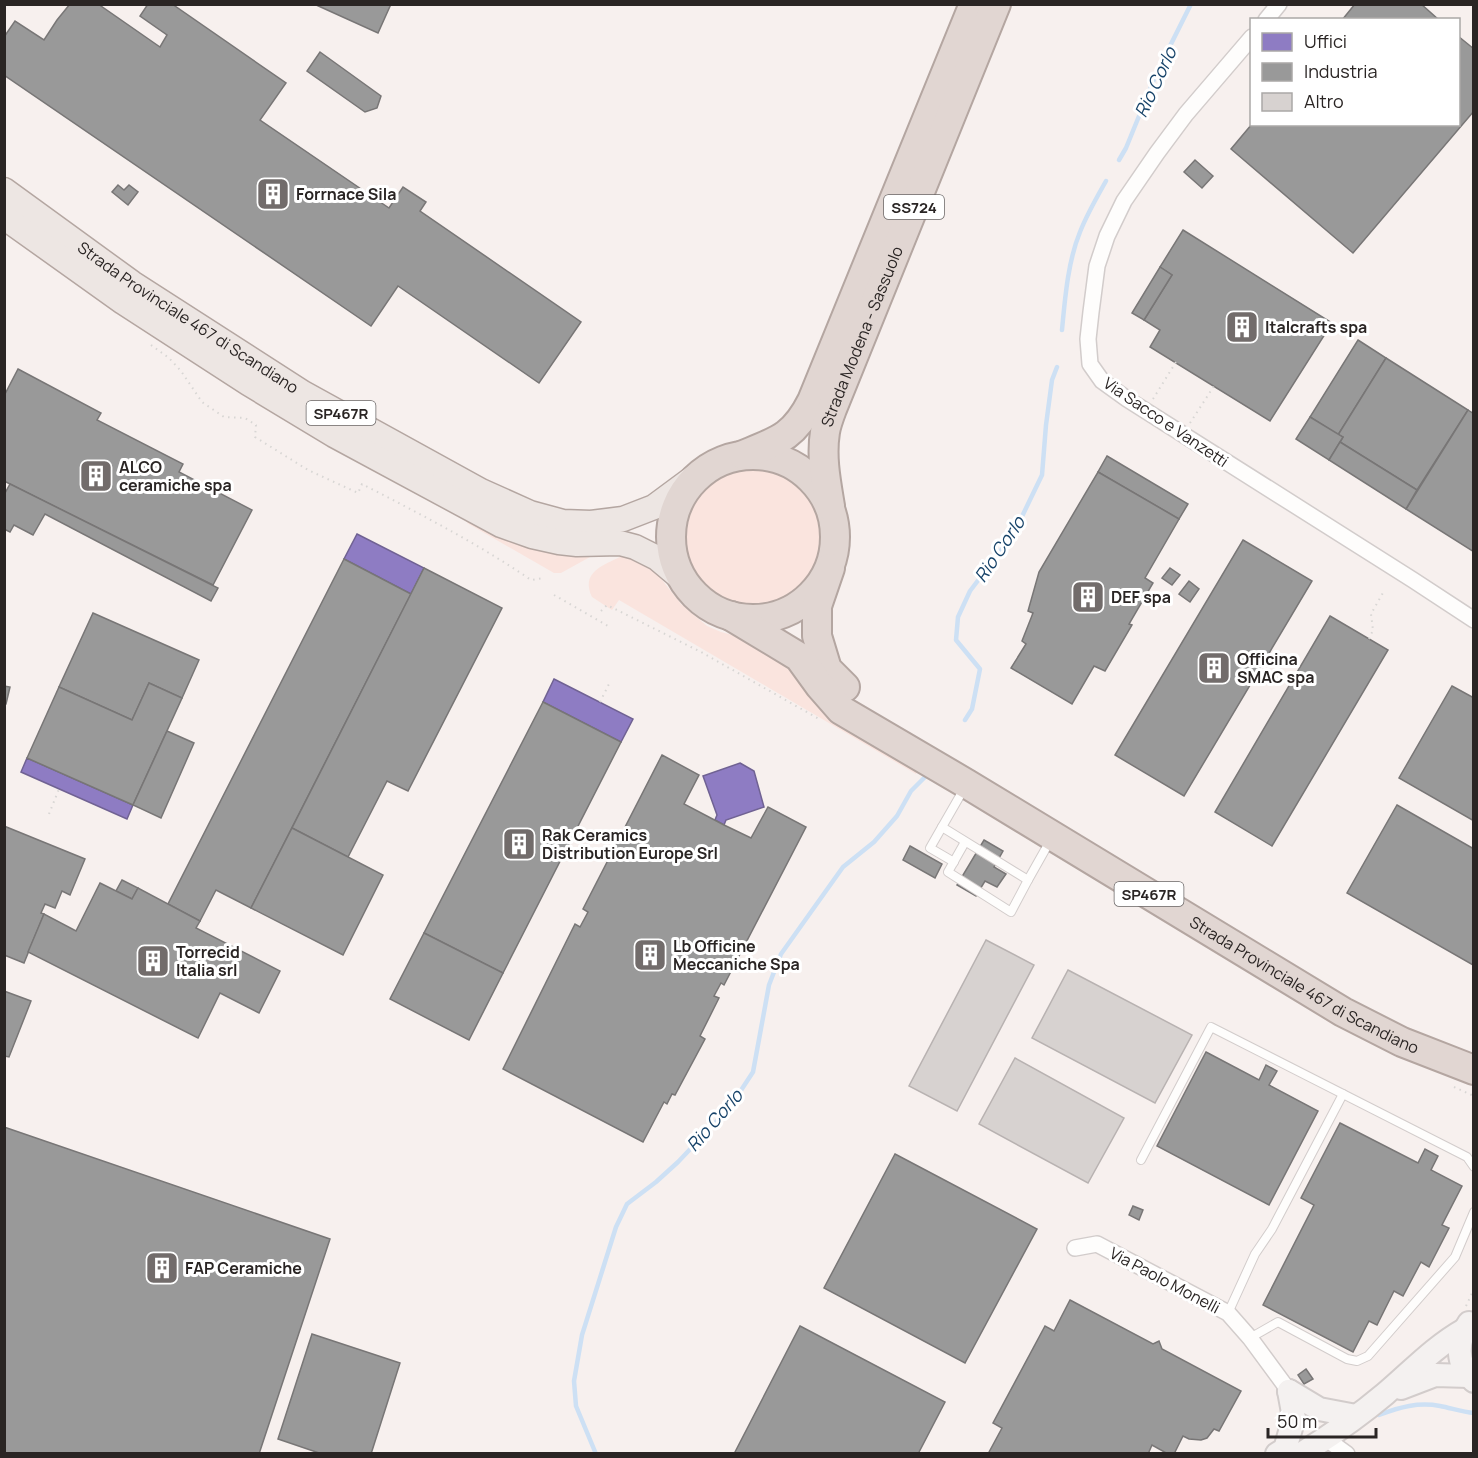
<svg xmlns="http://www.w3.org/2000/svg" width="1478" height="1458" font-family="Manrope,sans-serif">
  <rect width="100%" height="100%" fill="#f7f0ee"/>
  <g fill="#fae4de">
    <circle cx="753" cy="538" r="73"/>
    <path d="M469,520L569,555L590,557L561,573H554L467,523Z"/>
    <path d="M622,556L630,557L642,562L655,571L681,604L707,626L721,632L755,641L921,764L916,774L619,600L612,610L592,597C580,572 604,565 622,556Z"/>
  </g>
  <g fill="#8e7cc3" stroke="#706293" stroke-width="1.5">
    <path d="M357,534L424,568L411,594L344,559Z"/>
    <path d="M554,679L633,719L621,742L543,702Z"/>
    <path d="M27,758L133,805L127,819L21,772Z"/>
    <path d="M740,763L754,771L764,807L726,820L724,825L715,820L717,815L703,776Z"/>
  </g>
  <g fill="#999" stroke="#787676" stroke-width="1.5">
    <path d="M70,4H98L160,47L167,35L140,16L148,4H172L286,83L260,120L389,208L403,187L426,202L420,211L581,322L539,383L398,286L371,326L4,75V37L15,21L44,40L57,20Z"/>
    <path d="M314,4H391L378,33Z"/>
    <path d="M1355,4H1421L1439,20H1342Z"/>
    <path d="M1458,36L1474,49V111L1353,253L1231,149L1252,124H1458Z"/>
    <path d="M320,52L381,96L377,108L365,112L307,71Z"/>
    <path d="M1195,160L1213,176L1202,188L1184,172Z"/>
    <path d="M118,185L124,190L129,185L138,192L128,205L112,192Z"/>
    <path d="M1183,230L1332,323L1270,421L1150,347L1160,330L1144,320L1172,275L1160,267Z"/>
    <path d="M1160,267L1172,275L1144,320L1132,313Z"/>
    <path d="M1358,340L1386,358L1338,435L1310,417Z"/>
    <path d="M1386,358L1468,410L1417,490L1340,442L1343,437L1338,435Z"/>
    <path d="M18,369L101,413L97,420L183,464L179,472L252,510L213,585L4,481V396Z"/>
    <path d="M1468,410L1474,414V552L1406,509Z"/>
    <path d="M1310,417L1343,437L1329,460L1296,439Z"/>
    <path d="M1340,442L1417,490L1406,509L1329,460Z"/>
    <path d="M1107,456L1188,504L1179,519L1098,472Z"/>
    <path d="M1098,472L1179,519L1145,578L1153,583L1129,624L1132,625L1105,671L1094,666L1072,704L1011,668L1026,644L1022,641L1033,613L1028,611L1039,572Z"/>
    <path d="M10,484L218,588L211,601L45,514L33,535L14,525L10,532L4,529V495Z"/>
    <path d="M1243,540L1312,581L1184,796L1115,755Z"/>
    <path d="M344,559L411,594L251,908L216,890L200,921L168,904Z"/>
    <path d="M424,568L502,608L408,791L387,781L348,857L292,828Z"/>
    <path d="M1170,568L1180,575L1172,585L1162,578Z"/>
    <path d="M1189,581L1199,589L1190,602L1179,594Z"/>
    <path d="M93,613L199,660L182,698L149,683L132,720L59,687Z"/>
    <path d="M1330,616L1388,650L1272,846L1215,812Z"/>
    <path d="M149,683L182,698L133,805L27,758L59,687L132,720Z"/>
    <path d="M4,686L10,687L6,704H4Z"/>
    <path d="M1452,686L1474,698V821L1399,778Z"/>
    <path d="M543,702L621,742L503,973L424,933Z"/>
    <path d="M167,731L194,743L161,818L133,805Z"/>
    <path d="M662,755L699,775L684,804L724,825L751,838L768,807L806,827L724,985L721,983L714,996L719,998L700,1036L705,1039L675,1095L672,1094L667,1104L664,1102L643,1142L503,1069L575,924L580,927L588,912L583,909Z"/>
    <path d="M1397,805L1474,849L1473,965L1347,893Z"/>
    <path d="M4,826L85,859L70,895L62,891L55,908L45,904L41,913L44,914L24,963L4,955Z"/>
    <path d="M292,828L383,875L343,955L251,908Z"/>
    <path d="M984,840L1003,851L994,867L1006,874L997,887L985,881L976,896L957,885Z"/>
    <path d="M910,846L942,864L935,878L903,860Z"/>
    <path d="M122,880L138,888L132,899L116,891Z"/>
    <path d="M100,883L132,899L138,888L200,921L196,928L280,971L259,1013L220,993L198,1038L28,952L44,914L76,931Z"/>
    <path d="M424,933L503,973L469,1040L390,999Z"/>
    <path d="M4,991L31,1001L9,1057L4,1056Z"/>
    <path d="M1206,1052L1259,1080L1266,1065L1277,1071L1269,1085L1318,1111L1269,1205L1157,1146Z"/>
    <path d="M1340,1123L1418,1163L1425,1149L1438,1156L1431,1170L1462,1186L1442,1225L1449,1228L1429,1267L1421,1262L1403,1296L1394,1291L1377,1325L1369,1321L1353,1352L1263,1305L1314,1205L1301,1198Z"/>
    <path d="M4,1127L330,1239L259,1454H4Z"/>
    <path d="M895,1154L1037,1229L965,1363L824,1288Z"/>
    <path d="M1133,1206L1143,1210L1139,1220L1129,1215Z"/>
    <path d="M1070,1300L1153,1344L1159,1341L1162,1349L1241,1391L1219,1431L1214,1429L1207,1438L1201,1440L1189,1439L1183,1436L1174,1454H1168L1152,1445L1148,1454H988L1002,1428L993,1423L1045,1326L1054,1331Z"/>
    <path d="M800,1326L945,1402L918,1454H734Z"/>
    <path d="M312,1334L400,1363L371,1454H322L278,1439Z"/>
    <path d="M1306,1369L1313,1379L1304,1384L1298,1375Z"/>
  </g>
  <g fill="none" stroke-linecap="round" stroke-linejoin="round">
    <g stroke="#cde0f4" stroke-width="4.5">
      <path d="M1119,160L1126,148L1157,72L1191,4"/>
      <path d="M1062,330C1065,298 1068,261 1080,232C1087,214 1097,197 1106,181"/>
      <path d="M965,720L972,709L980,669L956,640L958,617L970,591L1014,533L1042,475L1046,425L1052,380L1057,367"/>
      <path d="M1379,1415C1400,1407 1418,1402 1440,1406C1451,1408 1462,1412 1474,1413"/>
      <path d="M596,1454L576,1406L574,1381L582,1335L616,1227L627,1204L656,1182L678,1162L730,1107L753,1072L769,985L781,954L843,867L874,842L897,816L911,791L929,773"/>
    </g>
  </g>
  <g fill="#d7d2d0" stroke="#b8b2b1" stroke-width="1.5">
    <path d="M986,940L1034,965L957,1111L909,1086Z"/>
    <path d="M1068,970L1192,1035L1155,1103L1032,1038Z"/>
    <path d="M1015,1058L1124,1118L1088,1183L979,1124Z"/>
  </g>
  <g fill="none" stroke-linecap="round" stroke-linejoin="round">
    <defs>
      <g id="lane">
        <path d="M965,787L942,827L1028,880L1050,841"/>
        <path d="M942,827L930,848L954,862"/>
        <path d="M965,842L948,872L1011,912L1028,880"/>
        <path d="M1141,1160L1211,1027L1467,1157L1474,1167"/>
        <path d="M1228,1313L1255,1254L1272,1229L1343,1094"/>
        <path d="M1250,1338L1278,1322L1347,1359L1357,1361L1368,1356L1455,1257L1474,1212"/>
      </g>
      <g id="street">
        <path d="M1266,20L1279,4"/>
        <path d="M1252,37L1186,114L1157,153L1124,201L1107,236L1097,266L1091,312L1088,339L1090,364L1102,381L1127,399L1413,580L1474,620"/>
        <path d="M1075,1248L1097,1244L1228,1313L1250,1338L1289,1391"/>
        <path d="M1325,1438L1347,1454"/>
      </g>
      <g id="secondary">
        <path d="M1469,1323C1456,1342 1456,1364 1474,1381"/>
        <path d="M1401,1388L1435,1375L1469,1376"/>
        <path d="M1289,1391L1319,1409L1356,1416"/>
        <path d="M1277,1454L1285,1449L1294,1418L1289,1391"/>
        <path d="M1301,1454C1330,1436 1359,1416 1385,1394C1411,1372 1434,1347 1464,1330"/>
      </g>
      <g id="primary">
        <path id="s1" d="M4,190L132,283L303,393L481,491L530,513L563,522L591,523L623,519L654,507L704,470"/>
        <path d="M4,217L123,302L248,383L334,435L501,525L532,536L559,542L577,544L620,543L635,547L657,558L682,579"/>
      </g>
      <g id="highway">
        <circle cx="753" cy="537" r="82"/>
        <path d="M743,455C778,441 794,437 812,401L974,4"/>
        <path id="s2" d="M830,506C826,482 821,457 825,432C826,425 829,417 832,409L996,4"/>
        <path d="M830,568L817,606V636L827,669L845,687"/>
        <path id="s3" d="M731,616L799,657L820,686L841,710L967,784L1343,1012L1402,1042L1474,1070"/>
      </g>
    </defs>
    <use href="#lane" stroke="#d2cccb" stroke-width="10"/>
    <use href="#street" stroke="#d2cccb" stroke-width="18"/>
    <use href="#secondary" stroke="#d2cccb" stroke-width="26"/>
    <use href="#primary" stroke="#b4a6a1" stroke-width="27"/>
    <use href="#highway" stroke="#b4a6a1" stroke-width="32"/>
    <g stroke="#d8d6d4" stroke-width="2" stroke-dasharray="1.5 4.5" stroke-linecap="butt">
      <path d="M151,345L169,358L181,371L202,402L224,417L245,418L256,425L255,437L308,470L358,493L362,484C420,514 477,543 531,580L543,578"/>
      <path d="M1153,399L1176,362"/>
      <path d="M1190,423L1214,386"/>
      <path d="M554,595L608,626"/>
      <path d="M601,611L607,605L701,652L819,719"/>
      <path d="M1369,639L1373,630L1371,614L1384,591"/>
      <path d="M600,702L610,682"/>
      <path d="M49,814L59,789"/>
      <path d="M1454,1087L1474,1096"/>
      <path d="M1466,1306L1474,1289"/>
    </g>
    <use href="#lane" stroke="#fefdfc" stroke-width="8"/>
    <use href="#street" stroke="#fefdfc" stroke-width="15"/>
    <use href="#secondary" stroke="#f4f1f0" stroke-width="22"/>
    <use href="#primary" stroke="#ede6e3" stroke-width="24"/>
    <use href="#highway" stroke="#e1d6d2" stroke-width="28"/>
  </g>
  <defs>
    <symbol id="building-square" viewBox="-11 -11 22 22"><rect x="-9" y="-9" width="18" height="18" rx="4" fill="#726c6b" stroke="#fff"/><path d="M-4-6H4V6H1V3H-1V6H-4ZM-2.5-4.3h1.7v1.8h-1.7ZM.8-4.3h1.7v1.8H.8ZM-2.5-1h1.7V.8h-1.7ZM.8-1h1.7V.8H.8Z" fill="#fff"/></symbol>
  </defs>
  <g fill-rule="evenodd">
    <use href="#building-square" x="254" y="175" width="38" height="38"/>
    <use href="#building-square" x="1223" y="308" width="38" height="38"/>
    <use href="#building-square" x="77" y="457" width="38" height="38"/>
    <use href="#building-square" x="1069" y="578" width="38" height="38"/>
    <use href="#building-square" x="1195" y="649" width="38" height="38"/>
    <use href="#building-square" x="500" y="825" width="38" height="38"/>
    <use href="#building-square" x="631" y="936" width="38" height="38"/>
    <use href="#building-square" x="134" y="942" width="38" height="38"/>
    <use href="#building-square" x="143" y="1249" width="38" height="38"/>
  </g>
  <g text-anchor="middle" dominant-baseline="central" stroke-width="6" stroke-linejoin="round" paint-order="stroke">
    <g fill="#fff" stroke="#6a6666" stroke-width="1.5">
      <rect x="884" y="195" width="60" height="24" rx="4.5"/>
      <rect x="306.5" y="401" width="69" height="24" rx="4.5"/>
      <rect x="1114.5" y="882" width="69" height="24" rx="4.5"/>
    </g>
    <g font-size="15" font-weight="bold" fill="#2a2524">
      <text x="914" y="207">SS724</text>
      <text x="341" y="413">SP467R</text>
      <text x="1149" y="894">SP467R</text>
    </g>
    <g font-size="16" font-weight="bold" fill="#2a2524" stroke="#fff" text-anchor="start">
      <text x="296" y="194">Forrnace Sila</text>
      <text x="1265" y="327">Italcrafts spa</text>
      <text x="119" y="467">ALCO<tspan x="119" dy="18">ceramiche spa</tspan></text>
      <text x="1111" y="597">DEF spa</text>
      <text x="1237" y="659">Officina<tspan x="1237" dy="18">SMAC spa</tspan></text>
      <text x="542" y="835">Rak Ceramics<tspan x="542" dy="18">Distribution Europe Srl</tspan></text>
      <text x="673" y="946">Lb Officine<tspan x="673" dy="18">Meccaniche Spa</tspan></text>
      <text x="176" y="952">Torrecid<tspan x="176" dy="18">Italia srl</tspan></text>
      <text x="185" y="1268">FAP Ceramiche</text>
    </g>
    <g font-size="16" fill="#2a2524" stroke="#fff">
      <text stroke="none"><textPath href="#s1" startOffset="224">Strada Provinciale 467 di Scandiano</textPath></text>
      <text stroke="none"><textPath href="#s2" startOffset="177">Strada Modena - Sassuolo</textPath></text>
      <text transform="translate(1166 422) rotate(34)">Via Sacco e Vanzetti</text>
      <text stroke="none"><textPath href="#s3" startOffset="686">Strada Provinciale 467 di Scandiano</textPath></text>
      <text transform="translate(1165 1280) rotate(28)">Via Paolo Monelli</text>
    </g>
    <g font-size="18" font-style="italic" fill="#174369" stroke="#fff">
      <text transform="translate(1155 82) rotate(-65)">Rio Corlo</text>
      <text transform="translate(999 549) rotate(-56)">Rio Corlo</text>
      <text transform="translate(714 1120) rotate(-49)">Rio Corlo</text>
    </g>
  </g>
  <rect width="1478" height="1458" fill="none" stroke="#2a2524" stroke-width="12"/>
  <rect x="1250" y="18" width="210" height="108" fill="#ffffff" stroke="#aaa8a7" stroke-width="1.5"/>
  <rect x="1262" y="33" width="30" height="18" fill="#8e7cc3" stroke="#aaa8a7" stroke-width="1.5"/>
  <text x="1304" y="48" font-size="18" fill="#2a2524">Uffici</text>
  <rect x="1262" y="63" width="30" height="18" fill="#999999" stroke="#aaa8a7" stroke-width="1.5"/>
  <text x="1304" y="78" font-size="18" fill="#2a2524">Industria</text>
  <rect x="1262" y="93" width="30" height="18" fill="#d7d2d0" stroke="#aaa8a7" stroke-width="1.5"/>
  <text x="1304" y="108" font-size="18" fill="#2a2524">Altro</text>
  <path d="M1268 1428v9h108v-9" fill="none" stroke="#2a2524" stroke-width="3"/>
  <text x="1277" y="1428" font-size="18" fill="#2a2524" stroke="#ffffff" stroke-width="4.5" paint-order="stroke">50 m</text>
</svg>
